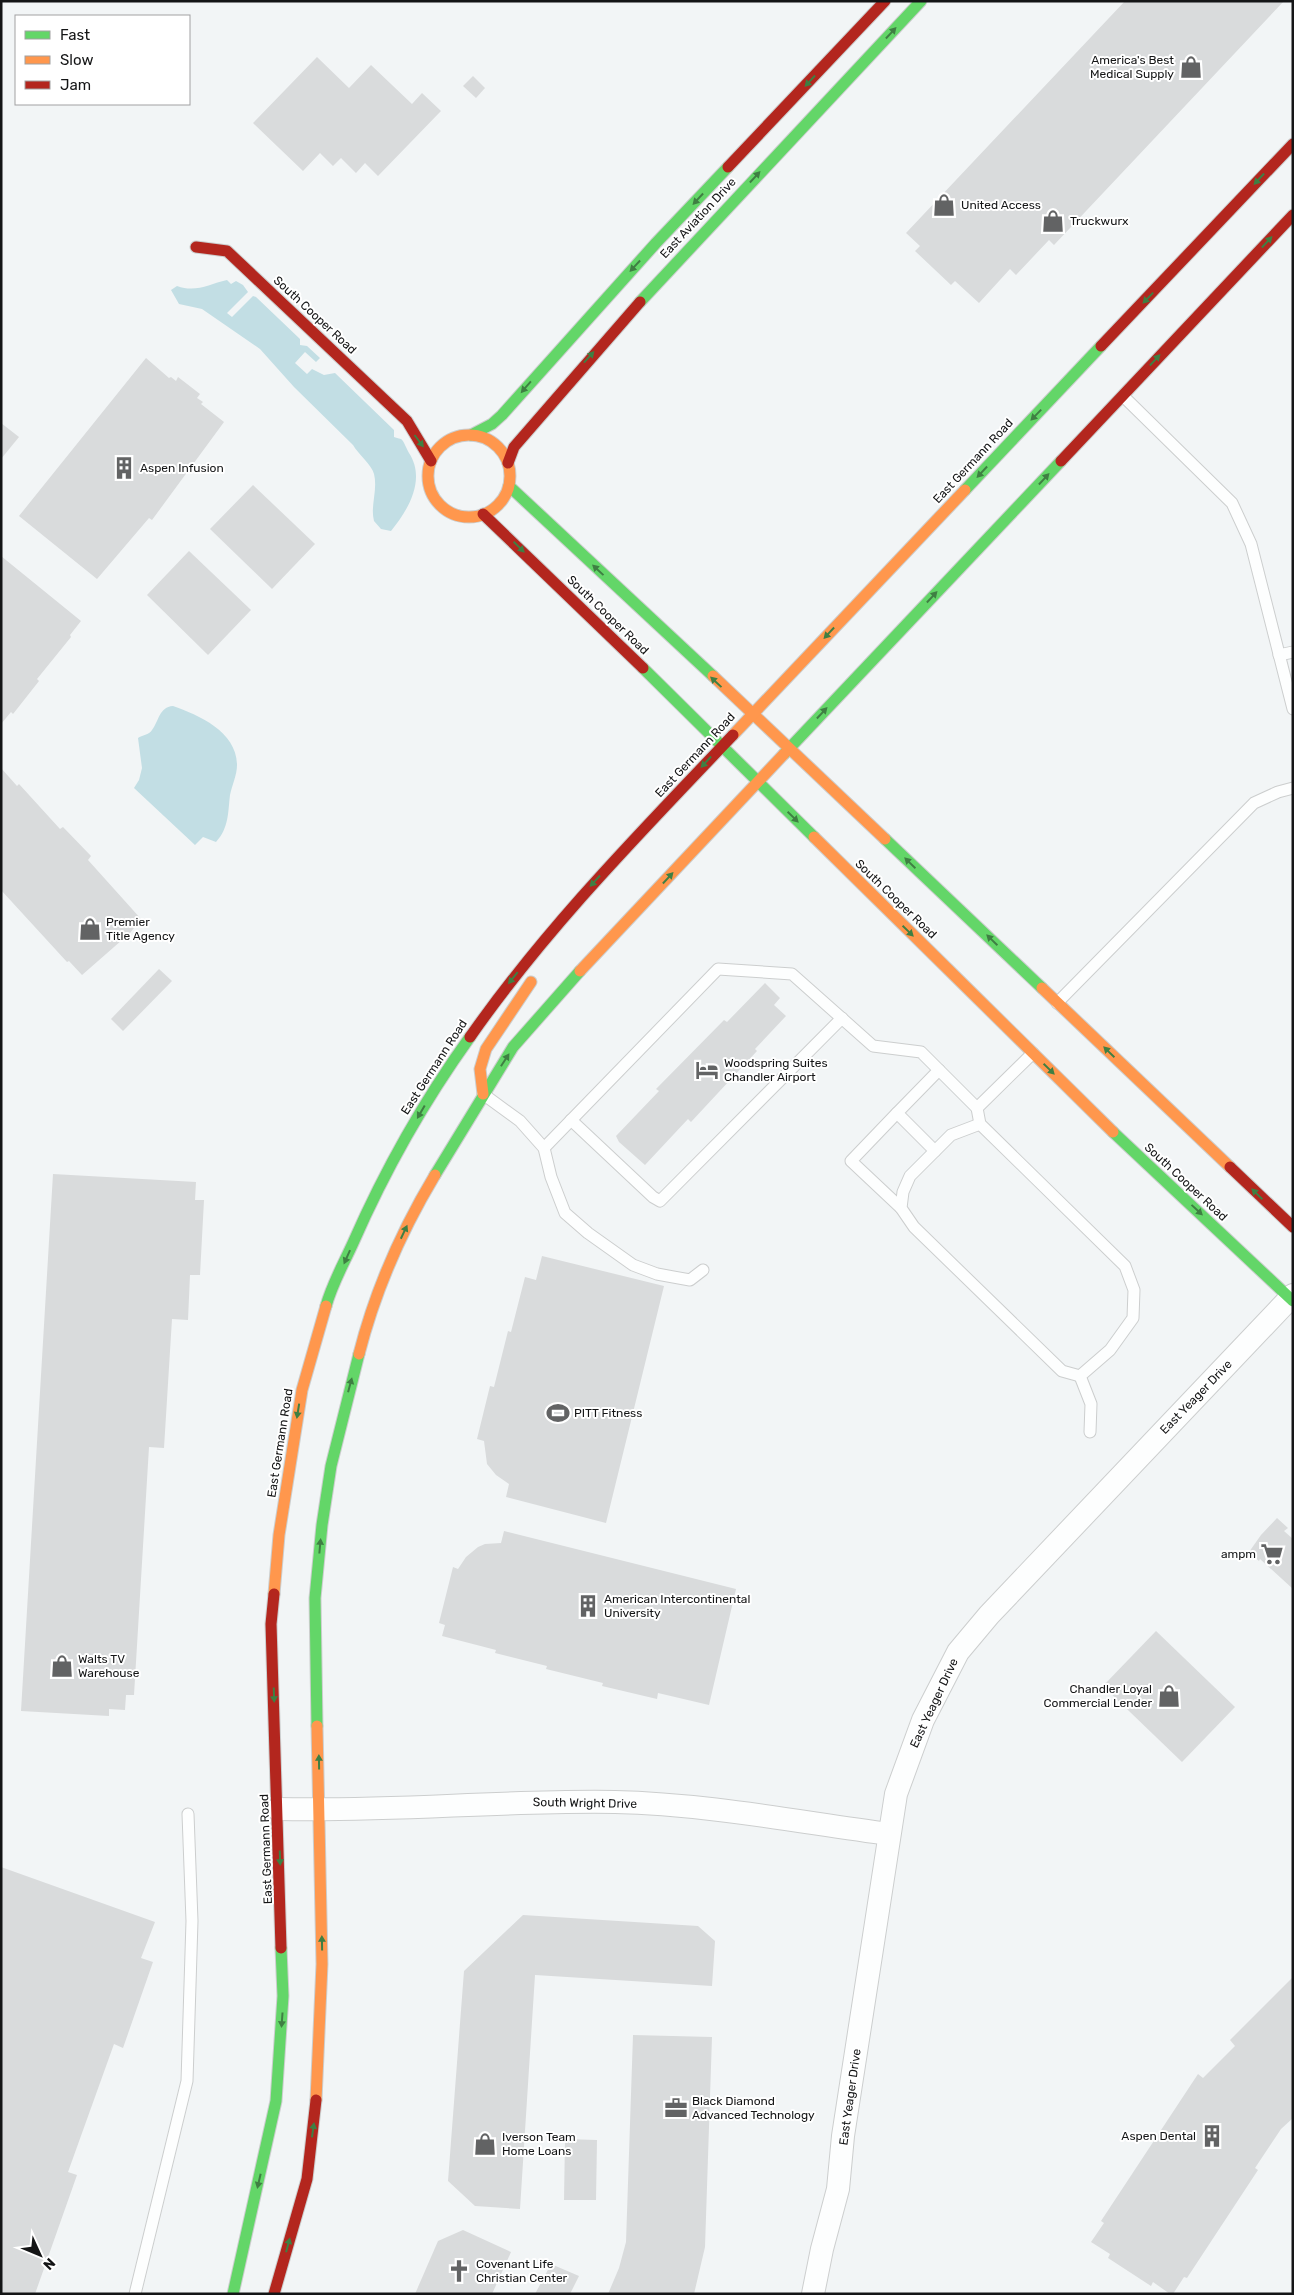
<svg xmlns="http://www.w3.org/2000/svg" width="1294" height="2295" font-family="Rubik,sans-serif">
  <rect width="100%" height="100%" fill="#f2f5f6"/>
  <g fill="#c2dee4">
    <path d="M227,280L231,284L236,281L243,285L248,292L227,313L232,317L253,296L256,297L300,339V345L307,346L320,358L316,362L305,352L295,363L307,374L312,369L324,375L335,373L394,430V437C396,438 398,438 401,439C404,441 407,450 409,453C426,479 409,509 391,531L381,529L374,521C370,506 378,490 374,474C372,465 358,454 353,445L294,387L260,349L202,309L179,304L171,290L177,286C196,293 209,284 227,280Z"/>
    <path d="M173,706C199,715 237,732 237,765C237,775 232,785 230,795C228,812 229,828 216,842L203,837L195,845L134,788L139,780L142,768L138,738C142,735 149,735 152,730C159,721 159,707 173,706Z"/>
  </g>
  <g fill="#d9dbdc">
    <path d="M1125,1H1284L1054,245L1049,240L1016,275L1010,269L979,303L955,281L951,285L915,251L920,246L906,233Z"/>
    <path d="M317,57L349,88L371,65L412,104L422,93L441,111L378,176L365,163L356,173L341,158L333,166L320,153L303,171L253,123Z"/>
    <path d="M473,76L485,88L476,98L463,86Z"/>
    <path d="M146,358L169,378L171,377L176,381L178,377L200,394L197,398L203,402L201,404L224,422L152,520L149,518L97,579L19,516Z"/>
    <path d="M1,423L19,437L1,459Z"/>
    <path d="M253,485L315,544L272,589L210,529Z"/>
    <path d="M189,551L251,610L208,655L147,595Z"/>
    <path d="M1,556L81,621L70,635L71,637L37,679L39,681L13,714L11,712L1,724Z"/>
    <path d="M1,768L17,786L19,784L60,829L63,827L91,856L88,860L141,919L130,933L82,975L69,961L67,962L1,890Z"/>
    <path d="M159,969L172,981L123,1031L111,1019Z"/>
    <path d="M765,983L780,998L774,1005L786,1016L755,1049L757,1051L691,1122L688,1119L645,1165L619,1142L616,1136L659,1091L656,1089L724,1020L727,1022Z"/>
    <path d="M53,1174L196,1182L195,1200H204L200,1275H190L188,1320L172,1319L164,1448L149,1447L134,1695H126L125,1710L109,1709V1716L21,1711Z"/>
    <path d="M542,1256L664,1286L606,1523L506,1497L509,1484L496,1475L487,1464L484,1441L477,1439L490,1386L494,1387L508,1331L511,1332L525,1277L536,1280Z"/>
    <path d="M1277,1518L1288,1528L1284,1531L1293,1539V1589L1260,1559L1259,1561L1249,1552L1261,1535Z"/>
    <path d="M504,1531L736,1589L709,1705L658,1693L657,1699L602,1686L603,1683L546,1669L547,1666L495,1653L496,1650L442,1636L445,1625L439,1623L453,1567L458,1569L466,1557L478,1547L485,1544L501,1543Z"/>
    <path d="M1156,1631L1235,1707L1182,1762L1103,1686Z"/>
    <path d="M1,1867L155,1922L141,1958L153,1962L123,2048L114,2044L68,2172L77,2175L35,2294H1Z"/>
    <path d="M523,1915L698,1926L715,1941L712,1986L535,1975L520,2209L475,2206L448,2181L464,1971Z"/>
    <path d="M1293,1977V2118L1281,2129L1255,2168L1258,2170L1187,2278L1184,2277L1173,2294H1170L1153,2282L1151,2286L1108,2258L1110,2254L1091,2242L1104,2223L1101,2221L1198,2074L1203,2078L1235,2046L1230,2040Z"/>
    <path d="M633,2035L712,2037L705,2247L694,2294H608L619,2268L626,2242Z"/>
    <path d="M565,2139L597,2140L596,2200H564Z"/>
    <path d="M463,2230L511,2252L492,2294H415L438,2241Z"/>
    <path d="M551,2264L579,2276L570,2294H535Z"/>
  </g>
  <g fill="none" stroke-linecap="round" stroke-linejoin="round">
    <defs>
      <g id="lane">
        <path d="M1123,396L1232,503L1251,544L1293,709"/>
        <path d="M1279,655L1293,652"/>
        <path d="M1057,1003L1254,803L1278,792L1293,788"/>
        <path d="M483,1094L520,1121L544,1148L551,1177L565,1213L588,1233L633,1265L657,1274L690,1280L703,1270"/>
        <path d="M977,1108L980,1124L1125,1266L1134,1290L1133,1318L1110,1350L1080,1376L1091,1404L1090,1432"/>
        <path d="M897,1113L851,1161L901,1208"/>
        <path d="M571,1120L653,1197L660,1201L842,1018"/>
        <path d="M980,1124L951,1135L910,1176L903,1192L901,1208L914,1227L1062,1371L1080,1376"/>
        <path d="M544,1148L718,969L792,974L873,1046L921,1052L977,1108L1033,1053"/>
        <path d="M935,1151L897,1113L939,1070"/>
        <path d="M135,2294L187,2081L192,1921L188,1814"/>
      </g>
      <g id="street">
        <path d="M278,1809C391,1812 503,1800 615,1802C707,1804 798,1822 889,1834"/>
        <path d="M813,2294L822,2249L838,2189L843,2136L896,1794L923,1720L958,1652L989,1615L1293,1295"/>
      </g>
      <g id="fast">
        <path d="M640,302L921,1"/>
        <path d="M471,435L492,424L502,415L656,243L728,167"/>
        <path d="M509,486L713,676"/>
        <path d="M965,490L1101,346"/>
        <path d="M643,668L814,837"/>
        <path d="M784,754L1061,461"/>
        <path d="M885,839L1042,988"/>
        <path d="M1113,1132L1293,1301"/>
        <path d="M435,1175L513,1047L580,971"/>
        <path d="M326,1306C332,1284 344,1263 353,1243C385,1170 424,1101 470,1037"/>
        <path d="M317,1726L315,1598L322,1525L331,1466L359,1354"/>
        <path d="M233,2294L276,2101L283,1996L281,1948"/>
      </g>
      <g id="slow">
        <circle cx="469" cy="476" r="41"/>
        <path d="M713,676L885,839"/>
        <path d="M733,735L965,490"/>
        <path d="M814,837L1113,1132"/>
        <path d="M580,971L784,754"/>
        <path d="M1042,988L1230,1167"/>
        <path d="M483,1094L480,1069L486,1049L531,982"/>
        <path d="M359,1354C375,1291 402,1230 435,1175"/>
        <path d="M274,1594L279,1535L302,1390L326,1306"/>
        <path d="M316,2100L322,1964L317,1726"/>
      </g>
      <g id="jam">
        <path d="M728,167L885,1"/>
        <path d="M196,247L227,251L407,421L431,461"/>
        <path d="M1101,346L1293,144"/>
        <path d="M1061,461L1293,215"/>
        <path d="M508,463L514,447L640,302"/>
        <path d="M483,514L643,668"/>
        <path d="M470,1037C547,927 641,832 733,735"/>
        <path d="M1230,1167L1293,1227"/>
        <path d="M274,1594L271,1624L281,1948"/>
        <path d="M274,2294L307,2179L316,2100"/>
      </g>
    </defs>
    <use href="#lane" stroke="#cccece" stroke-width="13"/>
    <use href="#street" stroke="#cccece" stroke-width="24"/>
    <use href="#fast" stroke="#cccece" stroke-width="13"/>
    <use href="#slow" stroke="#cccece" stroke-width="13"/>
    <use href="#jam" stroke="#cccece" stroke-width="13"/>
    <use href="#lane" stroke="#fdfefe" stroke-width="11"/>
    <use href="#street" stroke="#fdfefe" stroke-width="22"/>
    <use href="#fast" stroke="#63d668" stroke-width="11"/>
    <use href="#slow" stroke="#ff974d" stroke-width="11"/>
    <use href="#jam" stroke="#b3261e" stroke-width="11"/>
  </g>
  <defs><path id="oneway-solid" d="M-6-.8H1V-3.2L6.5 0L1 3.2V.8H-6Z" transform="scale(1.25)"/></defs>
  <g fill="#3f7f43">
    <use href="#oneway-solid" transform="translate(891 33) rotate(-47)"/>
    <use href="#oneway-solid" transform="translate(810 81) rotate(133)"/>
    <use href="#oneway-solid" transform="translate(755 177) rotate(-47)"/>
    <use href="#oneway-solid" transform="translate(1259 179) rotate(133)"/>
    <use href="#oneway-solid" transform="translate(698 199) rotate(133)"/>
    <use href="#oneway-solid" transform="translate(1267 242) rotate(-47)"/>
    <use href="#oneway-solid" transform="translate(635 266) rotate(133)"/>
    <use href="#oneway-solid" transform="translate(1148 298) rotate(134)"/>
    <use href="#oneway-solid" transform="translate(589 357) rotate(-48)"/>
    <use href="#oneway-solid" transform="translate(1155 360) rotate(-47)"/>
    <use href="#oneway-solid" transform="translate(526 387) rotate(131)"/>
    <use href="#oneway-solid" transform="translate(1036 415) rotate(134)"/>
    <use href="#oneway-solid" transform="translate(419 441) rotate(53)"/>
    <use href="#oneway-solid" transform="translate(982 472) rotate(133)"/>
    <use href="#oneway-solid" transform="translate(1044 479) rotate(-47)"/>
    <use href="#oneway-solid" transform="translate(519 547) rotate(44)"/>
    <use href="#oneway-solid" transform="translate(598 570) rotate(-137)"/>
    <use href="#oneway-solid" transform="translate(932 597) rotate(-47)"/>
    <use href="#oneway-solid" transform="translate(829 633) rotate(133)"/>
    <use href="#oneway-solid" transform="translate(716 682) rotate(-137)"/>
    <use href="#oneway-solid" transform="translate(822 713) rotate(-47)"/>
    <use href="#oneway-solid" transform="translate(706 762) rotate(133)"/>
    <use href="#oneway-solid" transform="translate(793 817) rotate(44)"/>
    <use href="#oneway-solid" transform="translate(910 863) rotate(-136)"/>
    <use href="#oneway-solid" transform="translate(668 878) rotate(-47)"/>
    <use href="#oneway-solid" transform="translate(595 881) rotate(133)"/>
    <use href="#oneway-solid" transform="translate(908 931) rotate(44)"/>
    <use href="#oneway-solid" transform="translate(992 940) rotate(-136)"/>
    <use href="#oneway-solid" transform="translate(513 978) rotate(129)"/>
    <use href="#oneway-solid" transform="translate(1109 1052) rotate(-136)"/>
    <use href="#oneway-solid" transform="translate(505 1060) rotate(-57)"/>
    <use href="#oneway-solid" transform="translate(1049 1069) rotate(44)"/>
    <use href="#oneway-solid" transform="translate(421 1112) rotate(120)"/>
    <use href="#oneway-solid" transform="translate(1257 1194) rotate(-136)"/>
    <use href="#oneway-solid" transform="translate(1197 1210) rotate(43)"/>
    <use href="#oneway-solid" transform="translate(404 1232) rotate(-65)"/>
    <use href="#oneway-solid" transform="translate(347 1257) rotate(114)"/>
    <use href="#oneway-solid" transform="translate(350 1385) rotate(-75)"/>
    <use href="#oneway-solid" transform="translate(298 1411) rotate(99)"/>
    <use href="#oneway-solid" transform="translate(320 1546) rotate(-85)"/>
    <use href="#oneway-solid" transform="translate(274 1695) rotate(88)"/>
    <use href="#oneway-solid" transform="translate(319 1762) rotate(-91)"/>
    <use href="#oneway-solid" transform="translate(280 1858) rotate(88)"/>
    <use href="#oneway-solid" transform="translate(322 1943) rotate(-91)"/>
    <use href="#oneway-solid" transform="translate(282 2020) rotate(94)"/>
    <use href="#oneway-solid" transform="translate(313 2130) rotate(-82)"/>
    <use href="#oneway-solid" transform="translate(259 2181) rotate(103)"/>
    <use href="#oneway-solid" transform="translate(288 2245) rotate(-75)"/>
  </g>
  <defs>
    <symbol id="shop-bare" viewBox="-9 -9 18 18"><path d="M-5-2.5h2.3a2.7 3.5 0 0 1 5.4 0H5L5.5 6h-11ZM-1.5-2.5h3a1.5 2.3 0 0 0-3 0Z" fill="#626364" stroke="#fff" stroke-width="2.5" paint-order="stroke"/></symbol>
    <symbol id="building-bare" viewBox="-9 -9 18 18"><path d="M-4-6H4V6H1V3H-1V6H-4ZM-2.5-4.3h1.7v1.8h-1.7ZM.8-4.3h1.7v1.8H.8ZM-2.5-1h1.7V.8h-1.7ZM.8-1h1.7V.8H.8Z" fill="#626364" stroke="#fff" stroke-width="2.5" paint-order="stroke"/></symbol>
    <symbol id="hotel-bare" viewBox="-9 -9 18 18"><path d="M-6-4.5h1.5V1H6V5H4.5V3h-9V5H-6ZM-4 0a1.8 1.8 0 1 1 3.6 0ZM.5 0V-2.5h3Q6-2.5 6 0Z" fill="#626364" stroke="#fff" stroke-width="2.5" paint-order="stroke"/></symbol>
    <symbol id="stadium-bare" viewBox="-9 -9 18 18"><path d="M0-5a6.5 5 0 1 0 0 10a6.5 5 0 1 0 0-10ZM-3.5-1.8h7v3.6h-7Z" fill="#626364" stroke="#fff" stroke-width="2.5" paint-order="stroke"/></symbol>
    <symbol id="supermarket-bare" viewBox="-9 -9 18 18"><path d="M-6-5.5h2.5l.6 2H6L4.5 2H-2.5L-4.4-4H-6ZM-1.5 3.2a1.3 1.3 0 1 0 .1 0ZM3 3.2a1.3 1.3 0 1 0 .1 0Z" fill="#626364" stroke="#fff" stroke-width="2.5" paint-order="stroke"/></symbol>
    <symbol id="office-bare" viewBox="-9 -9 18 18"><path d="M-6-3h4V-5.5h4V-3h4V5H-6ZM-1-4.5V-3h2v-1.5ZM-6 0V1H6V0Z" fill="#626364" stroke="#fff" stroke-width="2.5" paint-order="stroke"/></symbol>
    <symbol id="church-bare" viewBox="-9 -9 18 18"><path d="M-1.2-6h2.4v3.5h3.3v2.4h-3.3V6h-2.4V-.1h-3.3v-2.4h3.3Z" fill="#626364" stroke="#fff" stroke-width="2.5" paint-order="stroke"/></symbol>
  </defs>
  <g fill-rule="evenodd">
    <use href="#shop-bare" x="1175" y="51" width="32" height="32"/>
    <use href="#shop-bare" x="928" y="189" width="32" height="32"/>
    <use href="#shop-bare" x="1037" y="205" width="32" height="32"/>
    <use href="#building-bare" x="108" y="452" width="32" height="32"/>
    <use href="#shop-bare" x="74" y="913" width="32" height="32"/>
    <use href="#hotel-bare" x="691" y="1054" width="32" height="32"/>
    <use href="#stadium-bare" x="542" y="1397" width="32" height="32"/>
    <use href="#supermarket-bare" x="1256" y="1538" width="32" height="32"/>
    <use href="#building-bare" x="572" y="1590" width="32" height="32"/>
    <use href="#shop-bare" x="46" y="1650" width="32" height="32"/>
    <use href="#shop-bare" x="1153" y="1680" width="32" height="32"/>
    <use href="#office-bare" x="660" y="2092" width="32" height="32"/>
    <use href="#building-bare" x="1196" y="2120" width="32" height="32"/>
    <use href="#shop-bare" x="469" y="2128" width="32" height="32"/>
    <use href="#church-bare" x="443" y="2255" width="32" height="32"/>
  </g>
  <g text-anchor="middle" dominant-baseline="central" stroke-width="4" stroke-linejoin="round" paint-order="stroke">
    <g font-size="12" fill="#141516" stroke="#fff" text-anchor="start">
      <text x="1174" y="60" text-anchor="end">America's Best<tspan x="1174" dy="14">Medical Supply</tspan></text>
      <text x="961" y="205">United Access</text>
      <text x="1070" y="221">Truckwurx</text>
      <text x="140" y="468">Aspen Infusion</text>
      <text x="106" y="922">Premier<tspan x="106" dy="14">Title Agency</tspan></text>
      <text x="724" y="1063">Woodspring Suites<tspan x="724" dy="14">Chandler Airport</tspan></text>
      <text x="574" y="1413">PITT Fitness</text>
      <text x="1256" y="1554" text-anchor="end">ampm</text>
      <text x="604" y="1599">American Intercontinental<tspan x="604" dy="14">University</tspan></text>
      <text x="78" y="1659">Walts TV<tspan x="78" dy="14">Warehouse</tspan></text>
      <text x="1152" y="1689" text-anchor="end">Chandler Loyal<tspan x="1152" dy="14">Commercial Lender</tspan></text>
      <text x="692" y="2101">Black Diamond<tspan x="692" dy="14">Advanced Technology</tspan></text>
      <text x="1196" y="2136" text-anchor="end">Aspen Dental</text>
      <text x="502" y="2137">Iverson Team<tspan x="502" dy="14">Home Loans</tspan></text>
      <text x="476" y="2264">Covenant Life<tspan x="476" dy="14">Christian Center</tspan></text>
    </g>
    <g font-size="12" fill="#141516" stroke="#fff">
      <text transform="translate(698 218) rotate(-47)">East Aviation Drive</text>
      <text transform="translate(315 315) rotate(43)">South Cooper Road</text>
      <text transform="translate(973 461) rotate(-47)">East Germann Road</text>
      <text transform="translate(608 615) rotate(44)">South Cooper Road</text>
      <text transform="translate(695 755) rotate(-47)">East Germann Road</text>
      <text transform="translate(896 899) rotate(44)">South Cooper Road</text>
      <text transform="translate(434 1067) rotate(-57)">East Germann Road</text>
      <text transform="translate(1186 1182) rotate(43)">South Cooper Road</text>
      <text transform="translate(1196 1397) rotate(-46)">East Yeager Drive</text>
      <text transform="translate(280 1443) rotate(-81)">East Germann Road</text>
      <text transform="translate(934 1703) rotate(-65)">East Yeager Drive</text>
      <text transform="translate(585 1803) rotate(1)">South Wright Drive</text>
      <text transform="translate(266 1849) rotate(-92)">East Germann Road</text>
      <text transform="translate(850 2097) rotate(-82)">East Yeager Drive</text>
    </g>
  </g>
  <rect width="1294" height="2295" fill="none" stroke="#141516" stroke-width="5"/>
  <rect x="15" y="15" width="175" height="90" fill="#ffffff" stroke="#a1a1a2"/>
  <rect x="25" y="31" width="25" height="8" fill="#63d668" stroke="#a1a1a2"/>
  <text x="60" y="40" font-size="15" fill="#141516">Fast</text>
  <rect x="25" y="56" width="25" height="8" fill="#ff974d" stroke="#a1a1a2"/>
  <text x="60" y="65" font-size="15" fill="#141516">Slow</text>
  <rect x="25" y="81" width="25" height="8" fill="#b3261e" stroke="#a1a1a2"/>
  <text x="60" y="90" font-size="15" fill="#141516">Jam</text>
  <g transform="translate(40 2255) rotate(134)" stroke="#ffffff" stroke-width="4" paint-order="stroke">
  <path d="M0-4L9 19L0 12L-9 19Z" fill="#141516"/>
  <text y="-8" font-size="14" font-weight="bold" text-anchor="middle" fill="#141516">N</text>
  </g>
</svg>
